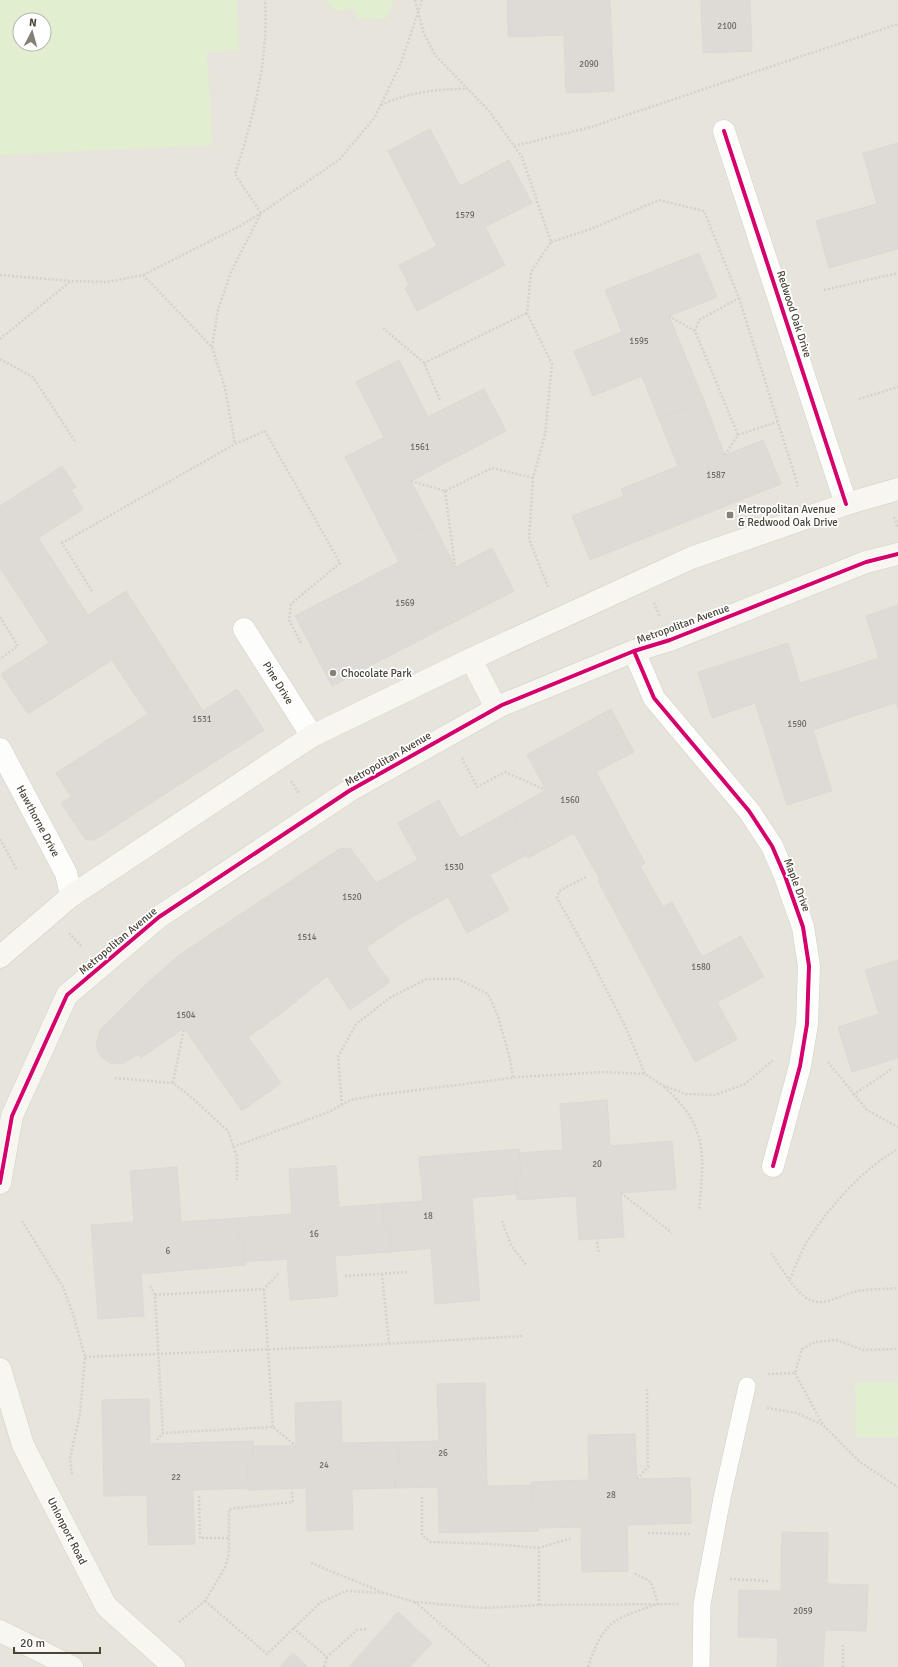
<svg xmlns="http://www.w3.org/2000/svg" width="898" height="1667" font-family="Signika,sans-serif">
  <rect width="100%" height="100%" fill="#f4f2ee"/>
  <path fill="#e7e4dc" fill-rule="evenodd" d="M0,0H898V1667H0ZM20,20H44V44H20Z"/>
  <g fill="#e1eecf" fill-rule="evenodd">
    <path d="M0,0H237L239,50L207,52L212,145L0,155ZM20,20H44V44H20Z"/>
    <path d="M327,0H393L391,10L386,18L378,20L375,18L358,19L355,11L352,8L340,12L329,5Z"/>
    <path d="M855,1382H898V1437H856Z"/>
  </g>
  <g fill="#dedbd6" stroke="#dcd9d4">
    <path d="M507,0H610L614,91L566,93L564,35L508,37Z"/>
    <path d="M701,0H750L752,51L703,53Z"/>
    <path d="M430,129L460,186L509,160L532,203L485,227L505,265L417,311L405,288L409,285L399,265L437,246L388,151Z"/>
    <path d="M898,143V249L829,268L816,221L877,204L863,153Z"/>
    <path d="M699,253L717,297L669,316L704,401L659,419L642,376L593,396L574,351L622,332L605,290Z"/>
    <path d="M399,360L428,417L484,389L506,431L411,481L433,523L390,544L345,457L384,437L356,382Z"/>
    <path d="M704,401L725,455L763,440L781,484L590,560L572,516L624,496L621,489L678,466L659,419Z"/>
    <path d="M62,466L76,487L71,490L83,509L38,538L64,578L24,604L0,568V506Z"/>
    <path d="M433,523L455,567L492,548L514,591L332,686L295,616L399,562L390,544Z"/>
    <path d="M64,578L88,615L126,591L176,669L135,695L112,660L28,714L1,674L49,643L24,604Z"/>
    <path d="M898,605V710L896,703L851,717L836,672L879,658L866,616Z"/>
    <path d="M788,643L800,683L836,672L851,717L813,730L832,791L787,805L755,703L712,718L698,672Z"/>
    <path d="M176,669L203,711L237,689L264,730L94,840H86L61,803L71,797L56,773L148,714L135,695Z"/>
    <path d="M611,709L634,752L596,772L645,863L622,876L619,870L600,880L574,833L528,858L517,838L524,834L511,810L546,790L527,755Z"/>
    <path d="M439,800L460,838L511,810L524,834L517,838L526,855L490,875L509,910L467,933L448,897L405,921L376,883L418,860L398,823Z"/>
    <path d="M350,848L405,921L366,948L390,982L350,1010L327,976L279,1015L265,996L270,992L224,925L339,849Z"/>
    <path d="M640,866L663,907L672,902L702,957L741,936L764,977L717,1002L737,1039L695,1062L598,881L619,870L622,876Z"/>
    <path d="M224,925L270,992L265,996L279,1015L248,1037L281,1083L242,1111L184,1028L141,1058L138,1054L122,1064L110,1063L102,1058L98,1052L96,1043L101,1029L142,988L178,956Z"/>
    <path d="M898,960V1058L852,1072L838,1027L879,1014L865,970Z"/>
    <path d="M607,1100L610,1146L672,1141L676,1189L621,1193L624,1237L579,1240L576,1196L517,1200L515,1176H521L519,1153L563,1150L560,1104Z"/>
    <path d="M519,1149L521,1176H515L516,1194L472,1198L480,1300L435,1304L431,1248L391,1252L389,1227L384,1228L382,1204L423,1201L419,1157Z"/>
    <path d="M336,1166L339,1207L382,1204L384,1228L389,1227L391,1252L335,1256L338,1296L290,1300L287,1259L245,1262L243,1240L238,1241L237,1218L292,1214L289,1169Z"/>
    <path d="M177,1167L181,1222L237,1218L238,1241L243,1240L245,1265L141,1274L144,1316L98,1319L91,1225L134,1222L130,1171Z"/>
    <path d="M485,1383L487,1486L531,1485L532,1506H537L538,1531L439,1533L438,1487L395,1488L394,1464H399L398,1442L439,1441L437,1384Z"/>
    <path d="M149,1399L150,1444L253,1441L254,1466H247L248,1488L193,1490L195,1544L148,1545L147,1495L104,1496L102,1400Z"/>
    <path d="M341,1401L342,1443L398,1442L399,1464H394L395,1488L352,1489L353,1529L307,1531L306,1488L248,1490L247,1466H254L253,1446H296L295,1403Z"/>
    <path d="M635,1434L637,1479L690,1478L691,1523L627,1525L628,1571L582,1572L581,1527L538,1528L537,1506H532L531,1482L589,1480L588,1435Z"/>
    <path d="M782,1532L828,1533L827,1584L868,1585L866,1631L825,1630L823,1667H777L778,1638L738,1637L739,1590L781,1591Z"/>
    <path d="M398,1612L432,1643L410,1667H349Z"/>
    <path d="M293,1653L308,1667H280Z"/>
  </g>
  <g fill="none" stroke-linecap="round" stroke-linejoin="round">
    <defs>
      <path id="lane" d="M701,1667L702,1604L722,1498L747,1386"/>
      <g id="street">
        <path d="M724,131L846,504"/>
        <path d="M244,629L312,736"/>
        <path d="M634,651L654,698L749,811L772,846L785,876L803,927L809,966L807,1024L800,1066L773,1166"/>
        <path d="M0,749L66,873L71,896"/>
      </g>
      <g id="secondary">
        <path d="M471,659L496,708"/>
        <path d="M0,957L71,896L312,736L471,659L691,558L846,504L898,489"/>
        <path d="M0,1183L12,1116L67,995L159,917L349,791L502,705L634,651L670,640L866,562L898,554"/>
        <path d="M0,1369L23,1445L106,1606L174,1667"/>
        <path d="M0,1631L72,1667"/>
      </g>
    </defs>
    <use href="#lane" stroke="#d2d0cb" stroke-width="18"/>
    <use href="#street" stroke="#d2d0cb" stroke-width="23"/>
    <use href="#secondary" stroke="#d3cfc5" stroke-width="23"/>
    <g stroke="#d3d2cc" stroke-width="2.5" stroke-dasharray="2 2" stroke-linecap="butt">
      <path d="M415,0L424,34L435,55L490,112L522,157L551,242L531,272L527,313L552,364L545,435L533,478L529,539L548,587"/>
      <path d="M381,105C409,92 437,89 468,89"/>
      <path d="M514,146L591,127L898,24"/>
      <path d="M551,242L591,229L659,200L704,211L739,298L798,486"/>
      <path d="M0,275L71,281L107,282L143,275L240,226L261,213L339,160L375,117L401,63L422,0"/>
      <path d="M143,275L212,347L225,388L235,444L265,431L340,563L291,604L289,620L302,645"/>
      <path d="M824,290L898,273"/>
      <path d="M669,316L695,331L738,435"/>
      <path d="M383,328L424,363L440,400"/>
      <path d="M695,331L699,320L739,298"/>
      <path d="M0,339L71,281"/>
      <path d="M212,347L218,310L231,272L261,213L235,174C253,119 269,59 265,0"/>
      <path d="M0,359L33,377L76,443"/>
      <path d="M424,363L527,313"/>
      <path d="M859,399L898,387"/>
      <path d="M725,455L738,435L777,422"/>
      <path d="M411,481L445,491L492,468L533,478"/>
      <path d="M445,491L455,567"/>
      <path d="M894,517L898,528"/>
      <path d="M92,591L62,543L235,444"/>
      <path d="M654,603L660,617"/>
      <path d="M0,617L18,646L0,659"/>
      <path d="M462,758L477,787L505,772L546,790"/>
      <path d="M291,781L299,793"/>
      <path d="M0,839L17,870"/>
      <path d="M586,877L559,891L557,898L584,946L625,1026L645,1074L662,1085L686,1094L715,1095L745,1084L774,1059"/>
      <path d="M69,933L82,947"/>
      <path d="M828,1062L867,1110L898,1127"/>
      <path d="M115,1078L173,1083L190,1096L228,1131L237,1157V1180"/>
      <path d="M173,1083L184,1028"/>
      <path d="M664,1087C709,1127 704,1155 699,1211"/>
      <path d="M853,1095L893,1068"/>
      <path d="M342,1105L338,1057L356,1024L391,997L427,979H458L488,994L498,1016L510,1059L513,1078"/>
      <path d="M233,1147L329,1112L350,1100L377,1095L519,1077L604,1072L645,1074"/>
      <path d="M621,1193L672,1233"/>
      <path d="M22,1221L63,1287L73,1314L85,1357L80,1414L70,1458L72,1476"/>
      <path d="M502,1221L511,1245L527,1266"/>
      <path d="M597,1242L599,1254"/>
      <path d="M771,1253C781,1267 791,1286 805,1297C822,1310 840,1294 858,1291C871,1289 885,1289 898,1288"/>
      <path d="M382,1274L389,1343"/>
      <path d="M345,1276L408,1272"/>
      <path d="M790,1279C795,1268 799,1256 805,1245C827,1209 861,1170 898,1149"/>
      <path d="M150,1286L155,1295L163,1433"/>
      <path d="M264,1289L273,1427"/>
      <path d="M155,1295L264,1289L279,1273"/>
      <path d="M85,1357L350,1346L523,1336"/>
      <path d="M795,1373L823,1425L860,1462L898,1487"/>
      <path d="M768,1374L795,1373L802,1349L815,1342L836,1340L863,1350L898,1349"/>
      <path d="M767,1408L797,1413L823,1425"/>
      <path d="M157,1440L163,1433L273,1427L296,1446"/>
      <path d="M637,1479L648,1467L647,1387"/>
      <path d="M199,1496L200,1538H229"/>
      <path d="M422,1497V1535L431,1542L493,1544L539,1548"/>
      <path d="M648,1533L691,1534"/>
      <path d="M311,1563L382,1592"/>
      <path d="M730,1579L769,1581"/>
      <path d="M205,1601L267,1654L321,1602L346,1591L384,1593L415,1602L484,1608L539,1605L678,1604"/>
      <path d="M415,1602L490,1667"/>
      <path d="M539,1605V1548L572,1538"/>
      <path d="M179,1622L205,1601L225,1568L229,1553V1509L293,1502L292,1491"/>
      <path d="M293,1628L327,1657L357,1630L368,1629"/>
      <path d="M324,1667L327,1657"/>
      <path d="M588,1667C604,1620 613,1619 658,1604L651,1582L634,1573"/>
      <path d="M843,1667V1645"/>
    </g>
    <use href="#lane" stroke="#fdfdfc" stroke-width="17"/>
    <use href="#street" stroke="#fdfdfc" stroke-width="22"/>
    <use href="#secondary" stroke="#f7f6f1" stroke-width="22"/>
    <defs>
      <g id="cycleway">
        <path d="M724,131L846,504"/>
        <path d="M634,651L654,698L749,811L772,846L785,876L803,927L809,966L807,1024L800,1066L773,1166"/>
        <path d="M0,1183L12,1116L67,995L159,917L349,791L502,705L634,651L670,640L866,562L898,554"/>
      </g>
    </defs>
    <use href="#cycleway" stroke="#fff" stroke-width="6"/>
    <use href="#cycleway" stroke="#d6006c" stroke-width="4"/>
  </g>
  <g fill="#868178" stroke="#fff" stroke-width="1.5">
    <rect x="726" y="511" width="8" height="8" rx="2"/>
    <circle cx="333" cy="673" r="4"/>
  </g>
  <g text-anchor="middle" dominant-baseline="central" stroke-width="3.5" stroke-linejoin="round" paint-order="stroke">
    <g font-size="9" fill="#706a61">
      <text x="727" y="26">2100</text>
      <text x="589" y="64">2090</text>
      <text x="465" y="215">1579</text>
      <text x="639" y="341">1595</text>
      <text x="420" y="447">1561</text>
      <text x="716" y="475">1587</text>
      <text x="405" y="603">1569</text>
      <text x="202" y="719">1531</text>
      <text x="797" y="724">1590</text>
      <text x="570" y="800">1560</text>
      <text x="454" y="867">1530</text>
      <text x="352" y="897">1520</text>
      <text x="307" y="937">1514</text>
      <text x="701" y="967">1580</text>
      <text x="186" y="1015">1504</text>
      <text x="597" y="1164">20</text>
      <text x="428" y="1216">18</text>
      <text x="314" y="1234">16</text>
      <text x="168" y="1251">6</text>
      <text x="443" y="1453">26</text>
      <text x="324" y="1465">24</text>
      <text x="176" y="1477">22</text>
      <text x="611" y="1495">28</text>
      <text x="803" y="1611">2059</text>
    </g>
    <g font-size="11" fill="#4b4439" stroke="#fff">
      <text transform="translate(794 314) rotate(72)">Redwood Oak Drive</text>
      <text transform="translate(683 624) rotate(-20)">Metropolitan Avenue</text>
      <text transform="translate(278 683) rotate(58)">Pine Drive</text>
      <text transform="translate(388 759) rotate(-30)">Metropolitan Avenue</text>
      <text transform="translate(38 821) rotate(62)">Hawthorne Drive</text>
      <text transform="translate(797 885) rotate(69)">Maple Drive</text>
      <text transform="translate(118 941) rotate(-40)">Metropolitan Avenue</text>
      <text transform="translate(67 1531) rotate(63)">Unionport Road</text>
    </g>
    <g font-size="11" fill="#4b4439" stroke="#fff" text-anchor="start">
      <text x="738" y="509">Metropolitan Avenue<tspan x="738" dy="13">&amp; Redwood Oak Drive</tspan></text>
      <text x="341" y="673">Chocolate Park</text>
    </g>
  </g>
  <g transform="translate(32 32) rotate(6)"><circle r="19" fill="#ffffff" stroke="#b7b4b0"/>
  <path d="M0-3L7 15L0 10L-7 15Z" fill="#868178"/>
  <text y="-6" font-size="11" font-weight="bold" text-anchor="middle" fill="#4b4439">N</text>
  </g>
  <path d="M14 1647v6h86v-6" fill="none" stroke="#4b4439" stroke-width="2"/>
  <text x="20" y="1647" font-size="12" fill="#4b4439" stroke="#ffffff" stroke-width="3" paint-order="stroke">20 m</text>
</svg>
